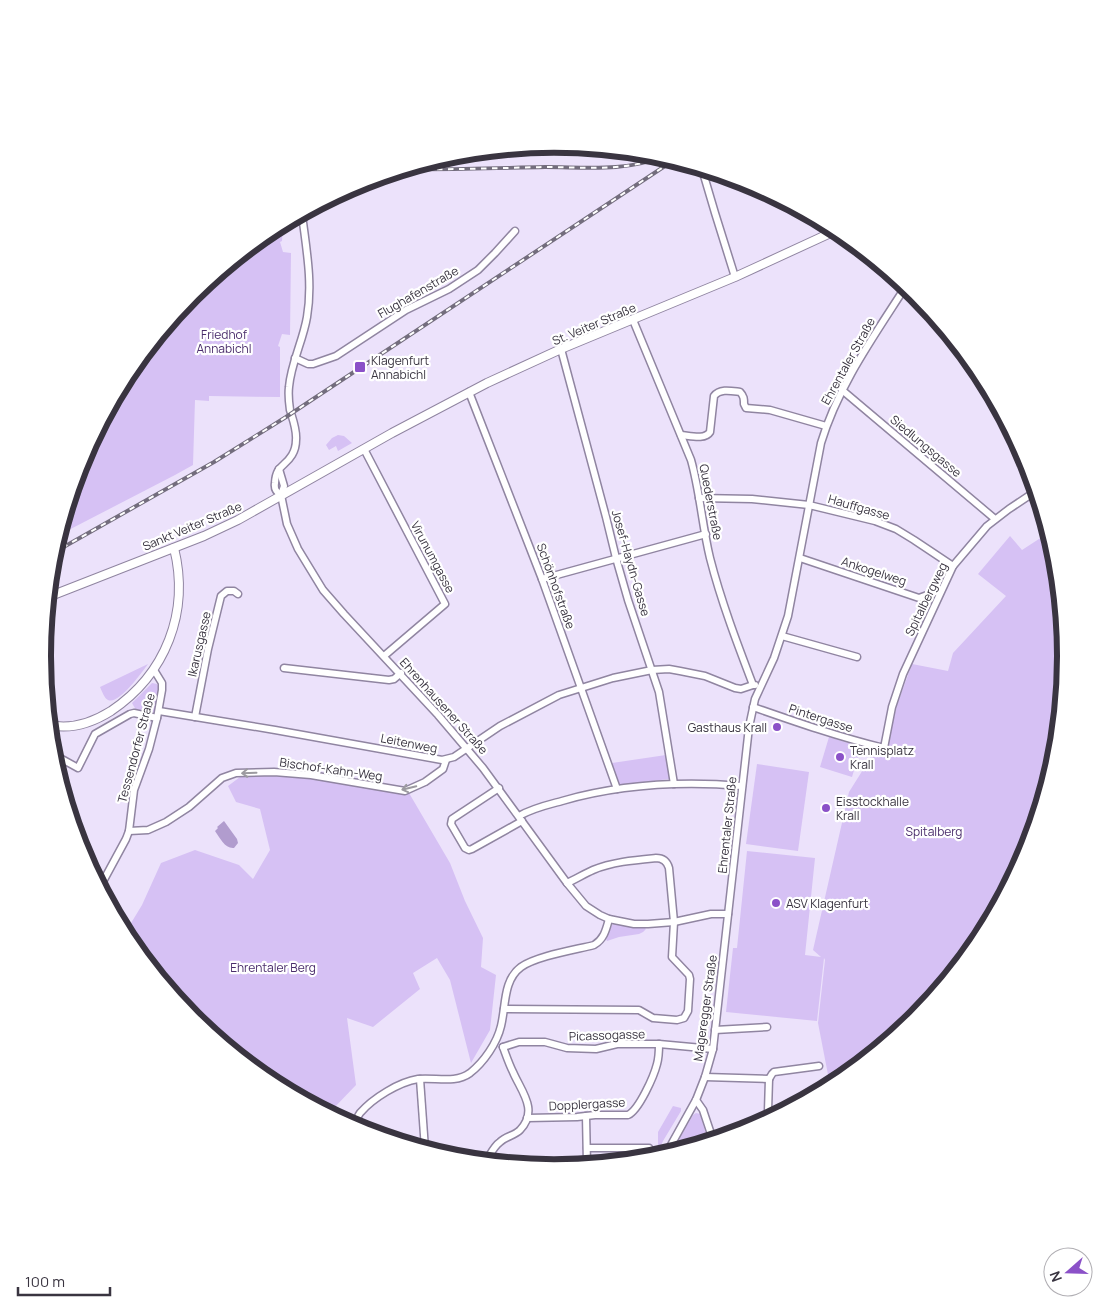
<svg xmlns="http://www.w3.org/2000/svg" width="1108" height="1312" font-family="Manrope,sans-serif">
  <rect width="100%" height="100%" fill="#ece2fb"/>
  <g fill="#d6c1f4">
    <path d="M554,145L635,152L606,157L583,156L550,152L480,154L441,158L455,154Z"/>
    <path d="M283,224L282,241L280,242L283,252L291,253L290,335L282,334L278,346L280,347V397L209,396V401L195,400L193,465L175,475L59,535L82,460L129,372L193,294L270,231Z"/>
    <path d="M338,435L344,436L352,443L338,451L336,446L329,450L326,445L332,438Z"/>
    <path d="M1010,536L1022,550L1042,537L1056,558L1065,656L1056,756L1026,852L979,940L915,1018L838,1081L830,1085L818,1023L825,960L824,958L817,1021L726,1012L733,948H737L747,851L815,858L805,955L821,957L813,950L849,792L876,749L886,751L897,705L912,664L948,671L953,653L1006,596L978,574Z"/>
    <path d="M148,664C142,672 119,705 108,700C104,698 102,691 100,687Z"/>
    <path d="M152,683L157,684L159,688L155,711L150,714L136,710L132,703Z"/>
    <path d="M829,737L861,747L852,777L820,767Z"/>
    <path d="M666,755L669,776V779L620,785L619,784L612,763Z"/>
    <path d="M757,764L809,772L798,851L746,844Z"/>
    <path d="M273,774L297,775L409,793L450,863L465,901L483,938L481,967L496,975L490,1030L471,1063L450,980L437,958L413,973L420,989L373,1027L347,1018L356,1085L332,1110L327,1112L270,1081L192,1017L129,940L125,933L142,905L161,863L195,850L239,865L253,879L270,850L260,809L236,802L228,786L240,777Z"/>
    <path d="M614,924L644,927L646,929L643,932L639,934L619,937L607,941L606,939L612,925Z"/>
    <path d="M673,1106L681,1108V1111L663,1141L656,1157L651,1158V1151L658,1145V1132Z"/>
    <path d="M696,1113L700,1114L708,1141L671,1153L693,1115Z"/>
  </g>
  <path fill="#b19cce" d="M224,821L237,839L238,843L234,848C225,849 220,838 215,831L218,828L217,827Z"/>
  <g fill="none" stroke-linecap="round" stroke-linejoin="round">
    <path stroke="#c8bfd6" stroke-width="9" stroke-dasharray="9 4.5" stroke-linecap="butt" d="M101,888L129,935L134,947"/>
    <defs>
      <g id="minor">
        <path d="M702,169L715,213L735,277"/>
        <path d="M633,320L691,460C700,492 702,525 710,558C721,601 737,643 753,685H755"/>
        <path d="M561,349L606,517L616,558L628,600L659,692L674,784"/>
        <path d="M295,358L308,364H313L336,356L406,310L449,289L478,270L495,253L515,231"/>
        <path d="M842,390L995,519"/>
        <path d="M469,392L542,579L617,789"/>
        <path d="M681,435C691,436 705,440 710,432L714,396C720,388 732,391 740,392C744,396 744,399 744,404L746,408L770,410L826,426"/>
        <path d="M364,449L445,604L384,656"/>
        <path d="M279,469L284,486L281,495L287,524L298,549L323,590L344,614L438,715L483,768L567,883L586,906L600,915L609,919L634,924H648L674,922L711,914H728"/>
        <path d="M281,495C276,492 274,489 275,483C276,465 285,467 292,455C295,450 296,445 296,440C297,430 293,420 290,410C289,403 288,395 289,387C291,363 303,341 307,317C313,282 306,248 302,214"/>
        <path d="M699,498L752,499L809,505L875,521L896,529L914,540L953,566"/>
        <path d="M800,558L919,598L941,590"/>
        <path d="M542,579L706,534"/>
        <path d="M782,636L857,657"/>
        <path d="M284,668L389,680L394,679L401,673"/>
        <path d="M753,707C796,722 839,737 884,748L892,707L903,674L953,566L987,526L1009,509L1036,491"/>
        <path d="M159,711L275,730L442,760L454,757L500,726L559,695L613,678L652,670L669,669L680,671L705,676L735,688L741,689L753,685"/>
        <path d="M195,717L208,649L221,596L227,591H234L238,594"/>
        <path d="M60,758L78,768L95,734L130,714L134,713L157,718"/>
        <path d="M499,788L452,819L451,824L465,848L469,850L472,849L522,821"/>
        <path d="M519,816C533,808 547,805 562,801C621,784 681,781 742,786"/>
        <path d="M129,831L148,830L166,822L189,807L222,778L236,773L274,772L311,775L405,791L425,782L443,769L446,760"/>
        <path d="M100,887L126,839L129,831L134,790L149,749L157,718L162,690V683L154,670"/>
        <path d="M504,1009L639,1010L653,1018L677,1020L684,1018L688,1011L690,979L689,975L672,957L674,922L669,868C667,861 663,858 656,858C635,860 612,862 593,870C584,874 576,879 567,883"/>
        <path d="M715,1030L767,1027"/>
        <path d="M503,1047L519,1042H545L567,1048L596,1049L617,1044H659L713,1049"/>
        <path d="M705,1077L769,1079"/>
        <path d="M420,1079L425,1149"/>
        <path d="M769,1079L772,1074L774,1072L819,1066"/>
        <path d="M769,1079L768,1111L770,1115L773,1116"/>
        <path d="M696,1100L703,1110L713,1140"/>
        <path d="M586,1116L587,1164"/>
        <path d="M527,1118L577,1117L595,1115H628C639,1110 654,1076 657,1064C659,1057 659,1051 659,1044"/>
        <path d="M355,1127C356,1122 357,1117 360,1113C373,1098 399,1082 418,1079C435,1077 455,1084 470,1073C484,1062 497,1043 501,1026C506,1006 503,980 521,967C537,956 574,950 594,945C604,939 606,930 609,919"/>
        <path d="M587,1148H649"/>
        <path d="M666,1154L696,1100L705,1077L713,1049L749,727L755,699L774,658L788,616L821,443C838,386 874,336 906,286"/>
        <path d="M486,1161C490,1155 494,1146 500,1142C506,1136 514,1136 520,1130C539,1110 521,1091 513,1072C509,1064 506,1055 503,1047"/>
      </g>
      <g id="major">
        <path d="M48,597L204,536L238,520L392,433L487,383L561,349L735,277L837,230"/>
        <path d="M49,725C72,730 92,723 111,711C166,674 190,612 174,548"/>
      </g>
    </defs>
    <use href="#minor" stroke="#9085a1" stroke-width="9"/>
    <use href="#major" stroke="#9085a1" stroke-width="10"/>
    <use href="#minor" stroke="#fff" stroke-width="6"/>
    <use href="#major" stroke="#fff" stroke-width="8"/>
    <defs>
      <g id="rail">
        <path d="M404,169C451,170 498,168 545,167C585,167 624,172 662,157"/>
        <path d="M53,553L214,462L286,417L674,160"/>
      </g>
    </defs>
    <use href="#rail" stroke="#736d7d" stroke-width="4"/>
    <use href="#rail" stroke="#fff" stroke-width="2" stroke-dasharray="5.5" stroke-linecap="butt"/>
  </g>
  <defs><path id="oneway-shaft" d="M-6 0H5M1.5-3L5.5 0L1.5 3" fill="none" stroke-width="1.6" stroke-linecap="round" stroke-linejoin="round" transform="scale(1.25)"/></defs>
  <g stroke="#9c9aa0">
    <use href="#oneway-shaft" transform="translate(249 773) rotate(178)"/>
    <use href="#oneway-shaft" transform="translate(409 788) rotate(166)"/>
  </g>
  <g fill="#8b51c8" stroke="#fff" stroke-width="2">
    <rect x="354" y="361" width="12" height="12" rx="2.5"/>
    <circle cx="777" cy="727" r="5"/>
    <circle cx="840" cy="757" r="5"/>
    <circle cx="826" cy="808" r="5"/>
    <circle cx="776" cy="903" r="5"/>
  </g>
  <g text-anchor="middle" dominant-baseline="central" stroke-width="4.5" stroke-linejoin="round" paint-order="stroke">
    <g font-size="12" fill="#393440" stroke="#fff">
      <text transform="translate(418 292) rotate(-30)">Flughafenstraße</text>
      <text transform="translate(594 324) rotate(-23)">St. Veiter Straße</text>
      <text transform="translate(848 361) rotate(-61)">Ehrentaler Straße</text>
      <text transform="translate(926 446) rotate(40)">Siedlungsgasse</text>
      <text transform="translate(711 502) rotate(79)">Quederstraße</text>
      <text transform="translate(859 507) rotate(16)">Hauffgasse</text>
      <text transform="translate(192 526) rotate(-23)">Sankt Veiter Straße</text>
      <text transform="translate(433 557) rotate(62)">Virunumgasse</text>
      <text transform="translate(631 563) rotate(74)">Josef-Haydn-Gasse</text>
      <text transform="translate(874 571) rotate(18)">Ankogelweg</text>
      <text transform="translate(556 586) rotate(70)">Schönhofstraße</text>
      <text transform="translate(926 599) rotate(-64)">Spitalbergweg</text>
      <text transform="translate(199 644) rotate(-77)">Ikarusgasse</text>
      <text transform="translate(444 706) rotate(48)">Ehrenhausener Straße</text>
      <text transform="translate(821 718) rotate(18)">Pintergasse</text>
      <text transform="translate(409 743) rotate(11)">Leitenweg</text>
      <text transform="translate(136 748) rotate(-75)">Tessendorfer Straße</text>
      <text transform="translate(331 769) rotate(8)">Bischof-Kahn-Weg</text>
      <text transform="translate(727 825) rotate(-84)">Ehrentaler Straße</text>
      <text transform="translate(705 1008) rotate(-82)">Mageregger Straße</text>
      <text transform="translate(607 1035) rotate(-2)">Picassogasse</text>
      <text transform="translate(587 1104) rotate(-3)">Dopplergasse</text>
    </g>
    <g font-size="12" fill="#4a2d6b" stroke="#fff">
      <text x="224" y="334">Friedhof<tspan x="224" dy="14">Annabichl</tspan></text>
      <text x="934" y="831">Spitalberg</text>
      <text x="273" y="967">Ehrentaler Berg</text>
    </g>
    <g font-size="12" fill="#393440" stroke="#fff" text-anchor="start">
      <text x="371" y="360">Klagenfurt<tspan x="371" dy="14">Annabichl</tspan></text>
      <text x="767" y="727" text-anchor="end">Gasthaus Krall</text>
      <text x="850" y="750">Tennisplatz<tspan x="850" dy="14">Krall</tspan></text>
      <text x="836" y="801">Eisstockhalle<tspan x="836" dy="14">Krall</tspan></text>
      <text x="786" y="903">ASV Klagenfurt</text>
    </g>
  </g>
  <path d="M0 0H1108V1312H0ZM51 656a503 503 0 1 1 1006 0a503 503 0 1 1-1006 0Z" fill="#fff" fill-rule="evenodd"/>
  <path fill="none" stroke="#393440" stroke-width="6" d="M51 656a503 503 0 1 1 1006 0a503 503 0 1 1-1006 0Z"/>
  <g transform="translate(1068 1272) rotate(250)"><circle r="24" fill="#ffffff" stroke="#b0aeb3"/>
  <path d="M0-4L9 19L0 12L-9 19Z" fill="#8b51c8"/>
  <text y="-8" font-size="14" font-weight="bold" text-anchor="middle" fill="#393440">N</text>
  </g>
  <path d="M18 1287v8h92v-8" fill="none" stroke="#393440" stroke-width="2.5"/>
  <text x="25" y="1287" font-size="15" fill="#393440" stroke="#ffffff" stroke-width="4" paint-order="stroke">100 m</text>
</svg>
